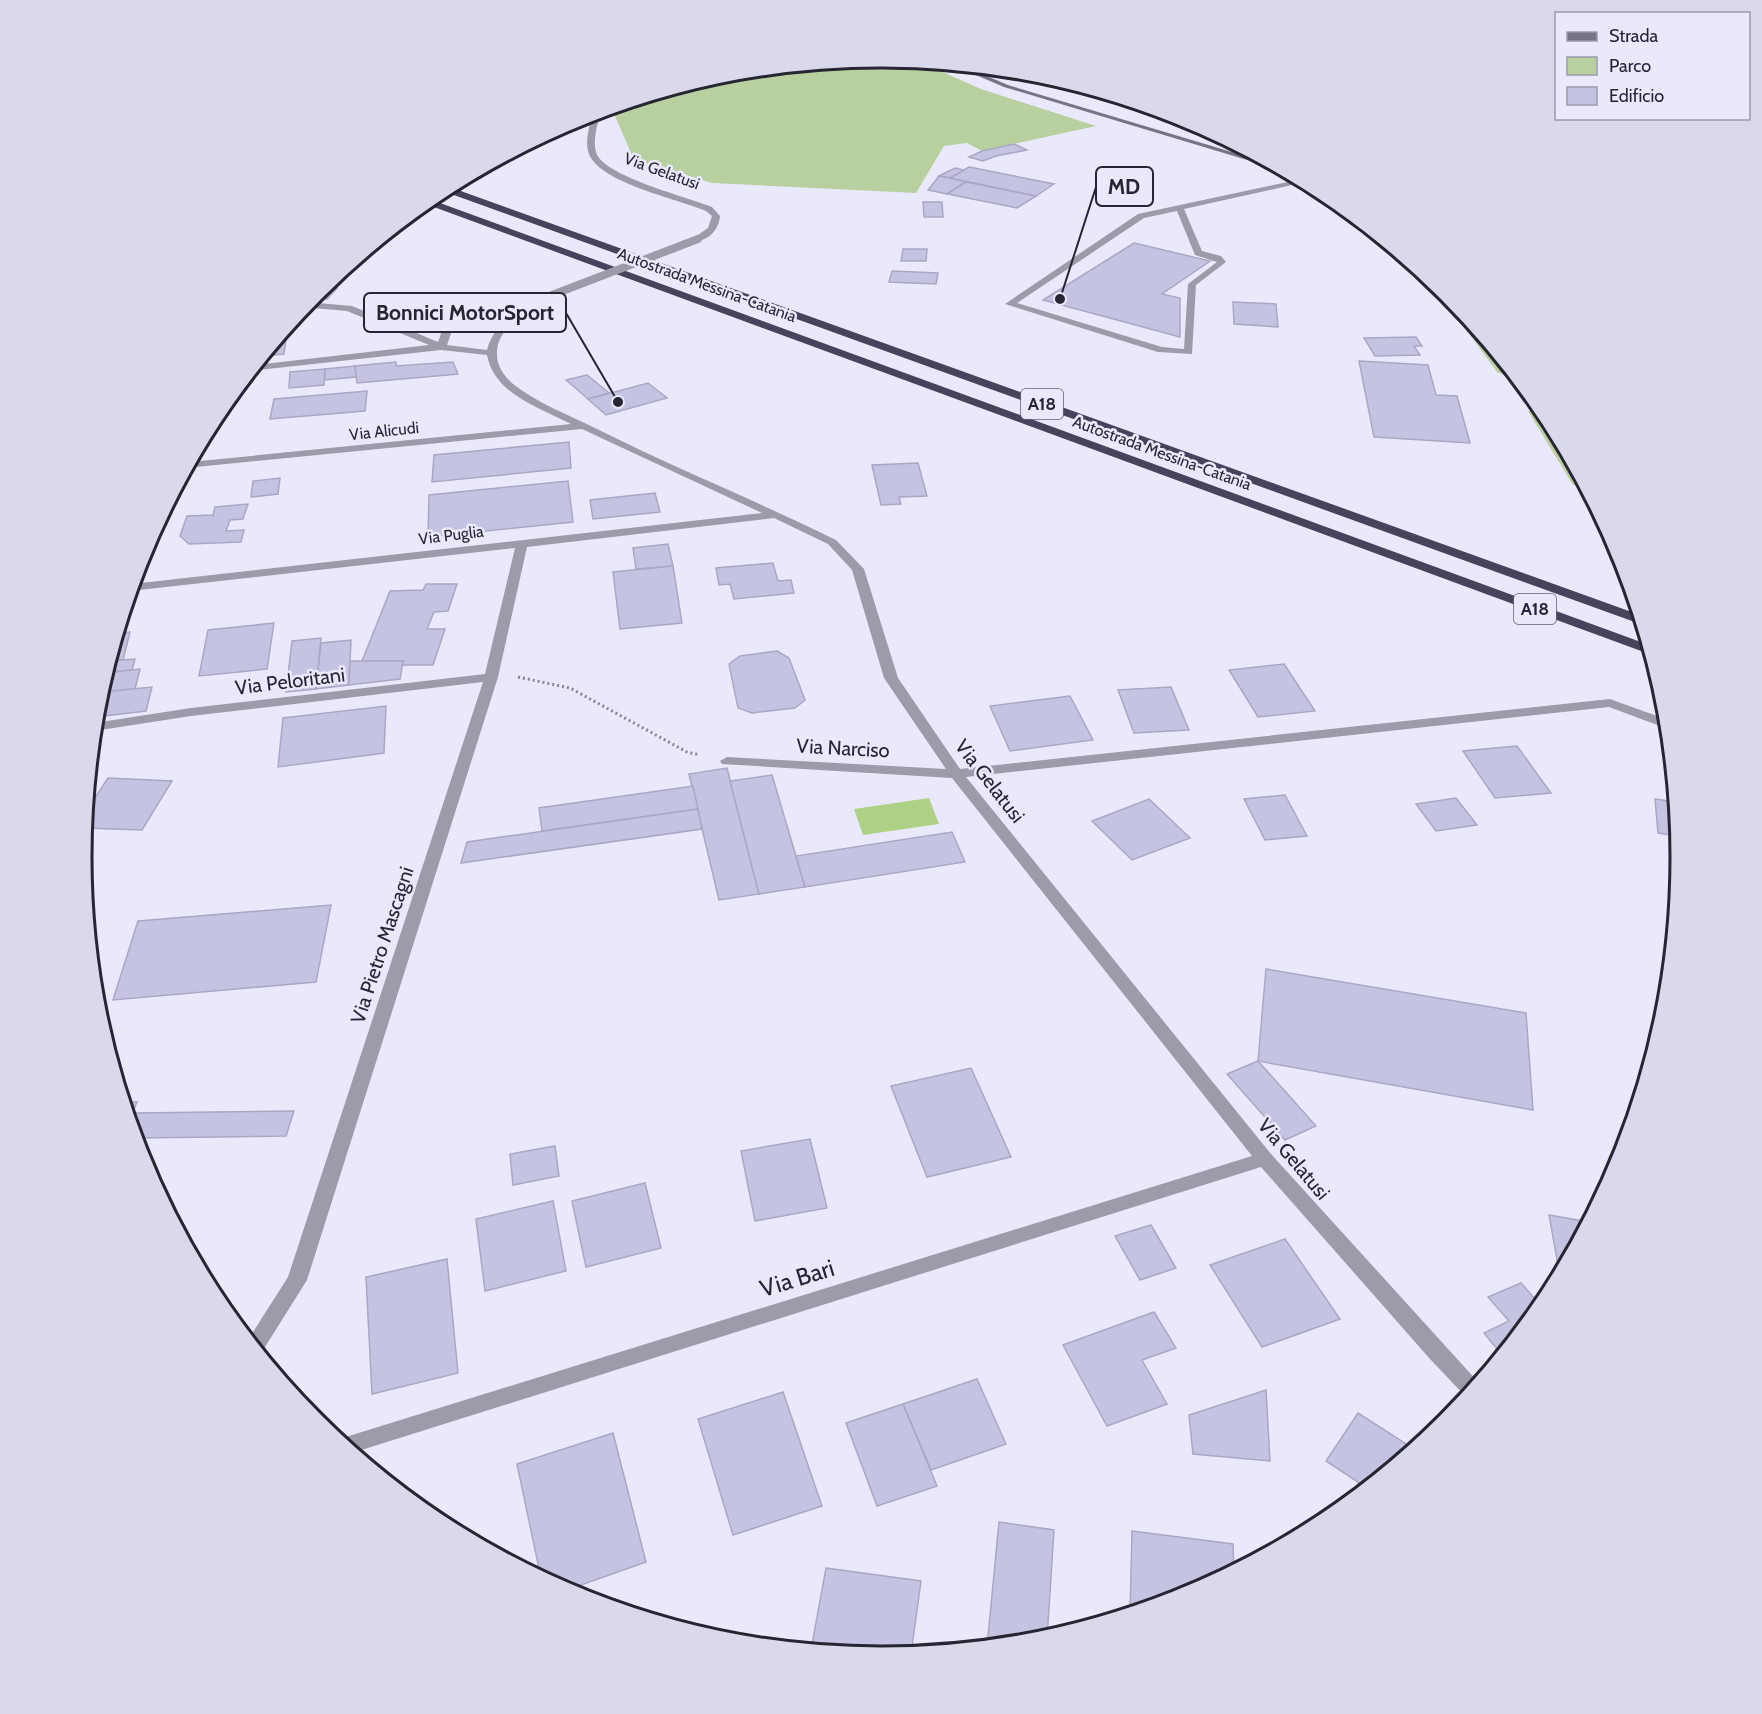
<svg xmlns="http://www.w3.org/2000/svg" width="1762" height="1714" font-family="Cabin,sans-serif">
  <rect width="100%" height="100%" fill="#eae9fc"/>
  <g fill="#b8d09f">
    <path d="M936,69L981,89L1096,126L982,151L967,143L944,146L916,193L712,183L634,160L611,107L725,72L752,70Z"/>
    <path d="M1425,273L1447,292L1520,381L1497,372Z"/>
    <path d="M1543,409L1546,413L1587,488L1573,485L1528,411Z"/>
  </g>
  <path fill="#add185" d="M929,798L939,824L863,835L854,809Z"/>
  <g fill="#c5c3e2" stroke="#a9a7c4" stroke-width="1.5">
    <path d="M1014,144L1027,150L996,156L983,161L969,157L982,151Z"/>
    <path d="M969,167L1054,184L1036,196L950,178Z"/>
    <path d="M955,168L964,170L950,178L939,176Z"/>
    <path d="M939,176L950,178L966,182L947,194L928,190Z"/>
    <path d="M966,182L1036,196L1017,208L947,194Z"/>
    <path d="M923,202H942L943,217H924Z"/>
    <path d="M1134,243L1210,261L1162,294L1180,298V337L1043,300Z"/>
    <path d="M903,249H927L926,261H901Z"/>
    <path d="M892,271L938,273L936,284L889,282Z"/>
    <path d="M321,287H325L337,288L327,299L310,298Z"/>
    <path d="M1233,302L1276,304L1278,327L1234,324Z"/>
    <path d="M287,331L284,354L262,356L282,332Z"/>
    <path d="M1416,337L1422,346H1414L1420,355L1375,356L1364,338Z"/>
    <path d="M1359,361L1428,365L1436,395L1457,396L1470,443L1374,437Z"/>
    <path d="M396,362V366L453,362L458,374L357,383L355,366Z"/>
    <path d="M355,366L356,377L324,380L325,369Z"/>
    <path d="M325,369L324,385L289,388L290,372Z"/>
    <path d="M587,375L609,393L588,399L566,380Z"/>
    <path d="M648,383L667,398L606,415L588,399Z"/>
    <path d="M367,391L365,411L270,419L274,399Z"/>
    <path d="M569,442L571,468L432,482L434,455Z"/>
    <path d="M918,463L927,496L899,497L901,504L881,505L872,465Z"/>
    <path d="M280,478L278,494L251,497L253,481Z"/>
    <path d="M568,481L573,522L428,537L429,495Z"/>
    <path d="M655,493L660,512L593,519L590,500Z"/>
    <path d="M248,504L243,519L230,520L226,531L244,530L241,542L189,544L180,536L187,516L213,515L215,507Z"/>
    <path d="M668,544L673,566L636,569L633,548Z"/>
    <path d="M773,563L778,581L791,580L794,593L734,599L730,584L719,585L716,568Z"/>
    <path d="M673,566L682,623L620,629L613,572Z"/>
    <path d="M426,584H457L448,611L434,612L427,629H445L433,665H401L403,661H362L390,591L423,590Z"/>
    <path d="M274,623L267,669L199,676L208,630Z"/>
    <path d="M130,632L123,660L108,661L117,634Z"/>
    <path d="M321,638L316,689L286,692L292,641Z"/>
    <path d="M351,640L349,685L316,689L321,643Z"/>
    <path d="M777,651L789,658L805,700L795,708L752,713L738,708L729,664L740,656Z"/>
    <path d="M135,659L132,670L105,673L108,661Z"/>
    <path d="M350,661H403L400,679L349,685Z"/>
    <path d="M1284,664L1315,711L1258,717L1229,670Z"/>
    <path d="M140,669L135,689L99,693L105,673Z"/>
    <path d="M152,687L146,711L95,717L102,692Z"/>
    <path d="M1171,687L1189,730L1134,733L1118,690Z"/>
    <path d="M1070,696L1093,740L1010,751L990,706Z"/>
    <path d="M386,706L384,753L278,767L283,718Z"/>
    <path d="M1517,746L1551,793L1495,798L1463,751Z"/>
    <path d="M727,768L759,894L719,900L689,774Z"/>
    <path d="M772,775L805,887L759,894L730,781Z"/>
    <path d="M108,778L172,781L142,830L84,828L85,813Z"/>
    <path d="M693,786L698,809L542,831L539,808Z"/>
    <path d="M1285,795L1307,836L1265,840L1244,799Z"/>
    <path d="M1456,798L1477,825L1436,831L1416,804Z"/>
    <path d="M1149,799L1190,838L1132,860L1092,821Z"/>
    <path d="M1655,799L1676,802L1679,836L1658,833Z"/>
    <path d="M698,809L702,829L461,863L467,842Z"/>
    <path d="M952,832L965,862L805,887L796,856Z"/>
    <path d="M331,905L316,982L113,1000L138,921Z"/>
    <path d="M1266,969L1526,1013L1533,1110L1258,1061Z"/>
    <path d="M1258,1061L1316,1126L1285,1140L1227,1074Z"/>
    <path d="M971,1068L1011,1157L927,1177L891,1086Z"/>
    <path d="M123,1102H137L129,1121Z"/>
    <path d="M294,1111L286,1136L134,1138L129,1121L132,1113Z"/>
    <path d="M810,1139L827,1208L755,1221L741,1151Z"/>
    <path d="M555,1146L559,1176L513,1185L510,1154Z"/>
    <path d="M645,1183L661,1248L586,1267L572,1201Z"/>
    <path d="M553,1201L566,1271L485,1291L476,1219Z"/>
    <path d="M1549,1215L1583,1221L1585,1229L1560,1276Z"/>
    <path d="M1151,1225L1176,1268L1140,1280L1115,1236Z"/>
    <path d="M1285,1239L1340,1319L1262,1347L1210,1265Z"/>
    <path d="M447,1259L458,1373L372,1394L366,1277Z"/>
    <path d="M1521,1283L1542,1307L1502,1355L1484,1333L1509,1321L1488,1297Z"/>
    <path d="M1154,1312L1176,1348L1142,1360L1167,1404L1107,1426L1063,1345Z"/>
    <path d="M977,1379L1006,1444L931,1470L903,1404Z"/>
    <path d="M1266,1390L1270,1461L1193,1454L1189,1415Z"/>
    <path d="M783,1392L822,1506L733,1535L698,1419Z"/>
    <path d="M903,1404L937,1486L877,1506L846,1423Z"/>
    <path d="M1358,1413L1414,1449L1367,1488L1326,1461Z"/>
    <path d="M613,1433L646,1562L564,1591L541,1578L517,1464Z"/>
    <path d="M999,1522L1054,1530L1047,1639L987,1647Z"/>
    <path d="M1132,1531L1233,1544L1234,1571L1187,1596L1130,1613Z"/>
    <path d="M826,1568L921,1581L911,1654L881,1657L811,1650Z"/>
  </g>
  <g fill="none" stroke-linecap="round" stroke-linejoin="round">
    <path stroke="#878696" stroke-width="3" stroke-dasharray="2 3" stroke-linecap="butt" d="M518,677L570,688L687,752L700,755"/>
    <g fill="#9c9ba9" fill-rule="evenodd">
      <path d="M1292,181H1304L1311,184L1292,185L1184,209L1202,251L1221,256L1226,262L1196,285L1192,354L1158,352L1005,304L1138,214ZM1177,211L1195,255L1217,262L1188,284L1184,349L1162,347L1017,303L1144,218Z"/>
      <path d="M470,300L475,303L473,305L456,315L448,313Z"/>
    </g>
    <g fill="#9c9ba9" fill-rule="evenodd">
      <path d="M600,110C599,123 592,138 596,152C602,176 688,197 712,207L720,216C719,229 709,241 695,241V237L708,228L712,216L706,211C678,199 600,183 589,154C584,142 590,124 593,112Z"/>
      <path d="M549,293L557,295C538,312 498,321 497,352C496,365 504,376 513,384C537,403 569,415 597,429C675,468 757,501 836,540L864,569L898,678L960,769L1610,699L1668,720V729L1609,707L966,777L1271,1154L1479,1383L1467,1398L1430,1359L1261,1167L352,1453L336,1440L1252,1156L952,778L722,764L720,761L727,757L946,769L884,678L852,570L828,544L774,518L527,547L498,677L307,1280L260,1355L248,1340L288,1277L483,682L191,716L94,731V723L191,708L485,674L515,548L130,591L132,584L762,513L582,429L186,468L190,462L571,424C540,408 494,394 487,355L441,350L250,371L255,365L429,345L347,311L302,307L306,302L352,306L438,342L448,314L437,306L445,304L458,313L447,345L487,350C494,321 525,306 549,293Z"/>
    </g>
    <path fill="#767588" fill-rule="evenodd" d="M950,64L961,65L1008,85L1275,165L1290,173L1004,87Z"/>
    <g fill="#46435d" fill-rule="evenodd">
      <path d="M447,186L1640,615L1643,625L440,190Z"/>
      <path d="M429,199L1649,645L1652,655L423,203Z"/>
    </g>
    <path stroke="#9c9ba9" stroke-width="8" d="M552,295L698,239"/>
  </g>
  <g text-anchor="middle" dominant-baseline="central" stroke-width="5" stroke-linejoin="round" paint-order="stroke">
    <g font-size="16" fill="#262531" stroke="#eae9fc">
      <text transform="translate(662 171) rotate(20)">Via Gelatusi</text>
      <text transform="translate(707 285) rotate(20)">Autostrada Messina-Catania</text>
      <text transform="translate(384 431) rotate(-6)">Via Alicudi</text>
      <text transform="translate(1162 453) rotate(20)">Autostrada Messina-Catania</text>
      <text transform="translate(451 535) rotate(-7)">Via Puglia</text>
    </g>
    <g fill="#eae9fc" stroke="#61606e" stroke-width="1.5">
      <rect x="1021" y="389" width="42" height="30" rx="4.5"/>
      <rect x="1514" y="594" width="42" height="30" rx="4.5"/>
    </g>
    <g font-size="18" font-weight="bold" fill="#262531">
      <text x="1042" y="404">A18</text>
      <text x="1535" y="609">A18</text>
    </g>
    <g font-size="20" fill="#262531" stroke="#eae9fc">
      <text transform="translate(290 681) rotate(-7)">Via Peloritani</text>
      <text transform="translate(843 748) rotate(3)">Via Narciso</text>
      <text transform="translate(990 781) rotate(52)">Via Gelatusi</text>
      <text transform="translate(382 945) rotate(-72)">Via Pietro Mascagni</text>
      <text transform="translate(1294 1159) rotate(50)">Via Gelatusi</text>
    </g>
    <g font-size="24" fill="#262531" stroke="#eae9fc">
      <text transform="translate(797 1278) rotate(-17)">Via Bari</text>
    </g>
  </g>
  <path d="M0 0H1762V1714H0ZM92 857a789 789 0 1 1 1578 0a789 789 0 1 1-1578 0Z" fill="#dad9ec" fill-rule="evenodd"/>
  <path fill="none" stroke="#262531" stroke-width="3" d="M92 857a789 789 0 1 1 1578 0a789 789 0 1 1-1578 0Z"/>
  <path fill="none" stroke="#262531" stroke-width="2" d="M1060 299L1096 187M618 402L566 313"/>
  <g fill="#262531" stroke="#eae9fc" stroke-width="2">
    <circle cx="1060" cy="299" r="6"/>
    <circle cx="618" cy="402" r="6"/>
  </g>
  <g fill="#eae9fc" stroke="#262531" stroke-width="2">
    <rect x="1096" y="167" width="57" height="39" rx="6"/>
    <rect x="364" y="293" width="202" height="39" rx="6"/>
  </g>
  <g font-size="21" text-anchor="middle" font-weight="bold" fill="#262531">
    <text x="1124" y="194">MD</text>
    <text x="465" y="320">Bonnici MotorSport</text>
  </g>
  <rect x="1555" y="12" width="195" height="108" fill="#eae9fc" stroke="#9c9bab" stroke-width="1.5"/>
  <rect x="1567" y="32" width="30" height="9" fill="#767588" stroke="#9c9bab" stroke-width="1.5"/>
  <text x="1609" y="42" font-size="18" fill="#262531">Strada</text>
  <rect x="1567" y="57" width="30" height="18" fill="#b8d09f" stroke="#9c9bab" stroke-width="1.5"/>
  <text x="1609" y="72" font-size="18" fill="#262531">Parco</text>
  <rect x="1567" y="87" width="30" height="18" fill="#c5c3e2" stroke="#9c9bab" stroke-width="1.5"/>
  <text x="1609" y="102" font-size="18" fill="#262531">Edificio</text>
</svg>
